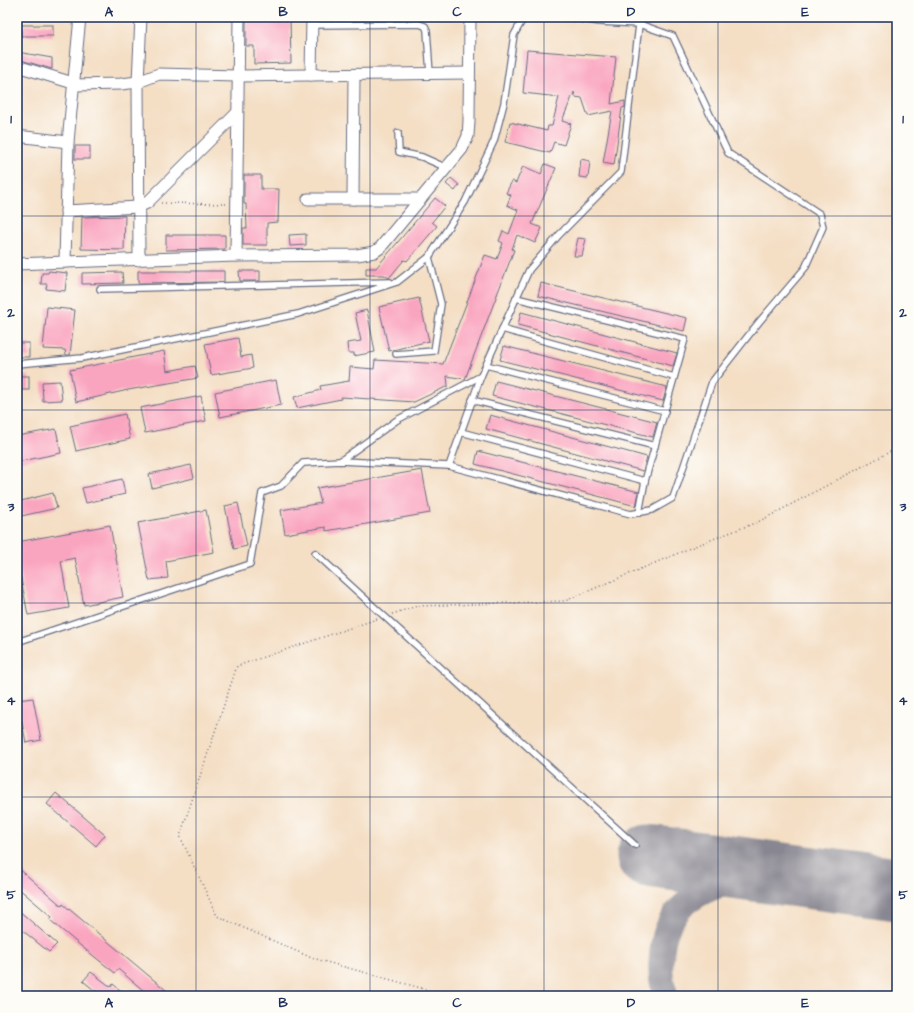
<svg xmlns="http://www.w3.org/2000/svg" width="914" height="1013" viewBox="0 0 914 1013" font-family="'Architects Daughter',sans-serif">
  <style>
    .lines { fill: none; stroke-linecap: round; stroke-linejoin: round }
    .taxiway { stroke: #888691; stroke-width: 25 }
    .runway { stroke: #888691; stroke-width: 63 }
    .building { fill: #faa5c0 }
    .lane-casing { stroke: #676c82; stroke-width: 8 }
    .street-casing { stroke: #676c82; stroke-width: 13 }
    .path { stroke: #676c82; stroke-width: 1.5; stroke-dasharray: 1 3; stroke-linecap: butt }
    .lane { stroke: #fff; stroke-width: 5.5 }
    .street { stroke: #fff; stroke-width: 11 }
    .grid { fill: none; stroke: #1b2f5e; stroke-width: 1; stroke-opacity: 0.55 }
    .neatline { fill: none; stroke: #1b2f5e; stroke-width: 1.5 }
    .grid-label { font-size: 13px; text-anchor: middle; font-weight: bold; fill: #1b2f5e }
  </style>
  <rect width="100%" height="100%" fill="#fdfcf7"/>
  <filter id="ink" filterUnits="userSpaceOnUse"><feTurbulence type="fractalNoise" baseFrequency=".025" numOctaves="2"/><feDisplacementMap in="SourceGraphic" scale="8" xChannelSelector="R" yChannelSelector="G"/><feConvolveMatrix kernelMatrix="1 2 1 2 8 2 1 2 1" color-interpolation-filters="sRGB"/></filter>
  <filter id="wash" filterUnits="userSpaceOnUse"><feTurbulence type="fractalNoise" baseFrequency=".012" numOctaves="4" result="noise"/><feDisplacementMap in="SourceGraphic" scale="16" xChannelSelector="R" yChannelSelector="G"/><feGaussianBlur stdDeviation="0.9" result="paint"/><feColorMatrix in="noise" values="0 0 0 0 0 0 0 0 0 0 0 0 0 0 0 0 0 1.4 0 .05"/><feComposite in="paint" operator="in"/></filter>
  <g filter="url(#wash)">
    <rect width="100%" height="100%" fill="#f4dec4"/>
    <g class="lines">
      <path class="taxiway" d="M666,996C660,980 660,967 662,951C667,888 734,879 785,874"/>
      <path class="runway" d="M648,856L897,889"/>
    </g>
    <g id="blocks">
      <g class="building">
        <path d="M246,17H290L291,63L254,64V46H246Z"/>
        <rect x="21" y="25" width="32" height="11"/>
        <path d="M527,50L616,57L611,104L625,101V107L622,108L614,165L603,163L612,111L588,116L582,98L575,97L574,92L562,121L571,124L564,145L554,142L550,153L505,142L510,122L547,131L548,126H552L559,97L523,93Z"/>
        <path d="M17,52L52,58V69L17,59Z"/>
        <rect x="75" y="146" width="15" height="13"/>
        <path d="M581,159L590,161L588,178L579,177Z"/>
        <path d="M545,164L556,168L532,224L542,228L535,243L517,235L512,249L514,250L465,379L447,376L448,386L414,402L341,397V399L297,408L294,397L321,390L320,386L349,381L350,367L374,369L375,360L443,364L485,255L497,259L503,243L499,241L503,231L509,234L518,210L507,205L511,195L506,193L512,181L516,183L523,166L541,174Z"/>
        <path d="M244,175H261V189H279L278,222L267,223V245H243V228H247L246,204H244Z"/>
        <path d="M451,178L459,185L455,191L446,184Z"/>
        <path d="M435,198L445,206L432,222L437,226L407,261L404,260L389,278L384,275H366V268H376Z"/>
        <path d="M125,216L124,250L81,249L82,217Z"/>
        <path d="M306,234V245L290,246L289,235Z"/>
        <path d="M166,235H225V249L166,250Z"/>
        <path d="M578,238L586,239L582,256H574Z"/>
        <path d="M49,271L67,273L65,291L46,289L47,284H41L42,273H48Z"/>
        <path d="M138,271H224V282L138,283Z"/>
        <path d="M239,271H260V281H240Z"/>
        <path d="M122,272L123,283L82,284V273Z"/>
        <path d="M541,283L687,318L684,331L538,296Z"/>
        <path d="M419,298L429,341L389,351L379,307Z"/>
        <path d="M47,307L75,310L70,355H66L65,350L43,349Z"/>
        <path d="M367,310L375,352L354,356V353H348L347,343L361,341L355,313Z"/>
        <path d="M521,312L677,353L673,366L518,325Z"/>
        <path d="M238,338L241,357L251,355L253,368L211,375L205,344Z"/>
        <rect x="17" y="343" width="12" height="14"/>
        <path d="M504,346L667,387L663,401L500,360Z"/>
        <path d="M164,351L167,371L195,366L198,378L128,390L76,402L70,370Z"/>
        <rect x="17" y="376" width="12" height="14"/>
        <path d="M276,380L281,405L220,417L215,392Z"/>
        <path d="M60,381L62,400L43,401L42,382Z"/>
        <path d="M496,381L657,422L653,437L492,396Z"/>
        <path d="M201,396L206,421L145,433L140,408Z"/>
        <path d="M125,414L130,439L76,451L70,426Z"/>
        <path d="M490,415L647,457L643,471L486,429Z"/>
        <path d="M56,429L61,453L17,462V436Z"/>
        <path d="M478,451L639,492L636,506L475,464Z"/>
        <path d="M191,465L194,478L152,488L149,474Z"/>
        <path d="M422,470L430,513L326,531V527L285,534L281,510L321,503L317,488Z"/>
        <path d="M122,479L125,494L86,503L82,488Z"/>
        <path d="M53,493L57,508L17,517V502Z"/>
        <path d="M238,503L247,546L234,549L225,506Z"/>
        <path d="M206,510L214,552L166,561L168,578L149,580L138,523Z"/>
        <path d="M110,525L123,597L84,605L75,558L61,561L69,608L28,615L17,557V542Z"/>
        <path d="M33,698L41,740L26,743L18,700Z"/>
        <path d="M56,793L105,835L96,846L47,804Z"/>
        <path d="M17,867L62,906L63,904L173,996H150L118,969L115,973L81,946L50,920L52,917L17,887Z"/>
        <path d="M17,909L57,944L49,952L17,926Z"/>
        <path d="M91,972L111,987L113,984L127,996H103L99,994L83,981Z"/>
      </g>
    </g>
  </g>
  <g filter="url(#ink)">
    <use href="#blocks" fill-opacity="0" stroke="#676c82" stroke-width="1"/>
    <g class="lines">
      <g class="lane-casing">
        <g id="lane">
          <path d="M312,25L419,24L425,26L427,30L430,74"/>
          <path d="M398,133L399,152L422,157L447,168"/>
          <path d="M100,289L390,282"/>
          <path d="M516,298L685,339L645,481"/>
          <path d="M502,329L674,377"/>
          <path d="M396,354L434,351L441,304L429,257"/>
          <path d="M17,364L82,358L298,314L397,282L429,257L465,202L494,141L504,103L514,35L523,19L531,17"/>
          <path d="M486,365L665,411"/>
          <path d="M472,400L655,446"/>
          <path d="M461,432L645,481L639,513"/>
          <path d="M340,461L397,420L481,376L529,270L559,235L621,172L640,17"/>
          <path d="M449,466L481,376"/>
          <path d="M315,553L635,845"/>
          <path d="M17,642L250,564L262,493L281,486L303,463L340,461L449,466L631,514L652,510L673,498L712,382L759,322L805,268L823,227L820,214L728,153L673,36L639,24L600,22L567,17"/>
        </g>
      </g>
      <g class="street-casing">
        <g id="street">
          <path d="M80,17L68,142L65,262L236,256L357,255L374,252L380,248L462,149L468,136L469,121L470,17"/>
          <path d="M17,66L73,83"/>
          <path d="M311,75L312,17"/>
          <path d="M73,85L121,84L138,82L159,74L237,76L468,73"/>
          <path d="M17,136L68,142"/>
          <path d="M308,199H421"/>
          <path d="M353,199L354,75"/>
          <path d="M66,211L138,207L147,203L237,113"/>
          <path d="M236,256L239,17"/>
          <path d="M139,260L138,82L141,17"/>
          <path d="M17,264L65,262"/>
        </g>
      </g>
      <g class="path">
        <path d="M161,203L227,204"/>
        <path d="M392,614L417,606L565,601L695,546L760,521L897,448"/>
        <path d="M377,619L237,666L180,836L217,916L312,958L450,996"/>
        <path d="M639,996H640"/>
      </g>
      <use href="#lane" class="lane"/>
      <use href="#street" class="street"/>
    </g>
  </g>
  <path class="grid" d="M196,17V996M370,17V996M544,17V996M718,17V996M17,216H897M17,410H897M17,603H897M17,797H897"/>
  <rect width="914" height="1013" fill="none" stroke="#fdfcf7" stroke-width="44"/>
  <rect x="22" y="22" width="870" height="969" class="neatline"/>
  <g class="grid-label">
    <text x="109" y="16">A</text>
    <text x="283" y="16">B</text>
    <text x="457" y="16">C</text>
    <text x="631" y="16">D</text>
    <text x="805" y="16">E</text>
    <text x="11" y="123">1</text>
    <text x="903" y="123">1</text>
    <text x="11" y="317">2</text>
    <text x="903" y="317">2</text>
    <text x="11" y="511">3</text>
    <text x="903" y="511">3</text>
    <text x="11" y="705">4</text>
    <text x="903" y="705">4</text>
    <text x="11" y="899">5</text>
    <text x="903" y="899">5</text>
    <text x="109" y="1007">A</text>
    <text x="283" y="1007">B</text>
    <text x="457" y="1007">C</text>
    <text x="631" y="1007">D</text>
    <text x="805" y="1007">E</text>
  </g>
</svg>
